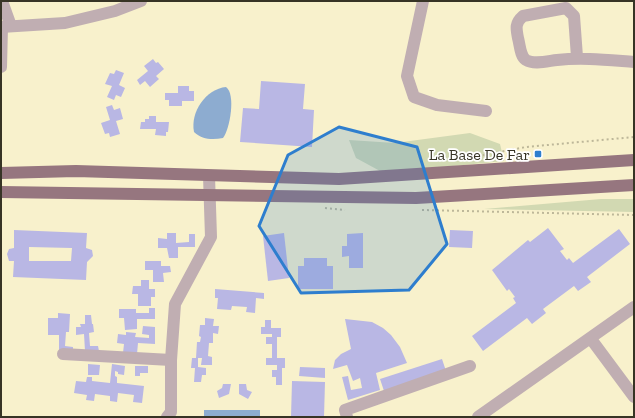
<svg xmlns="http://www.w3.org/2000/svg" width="635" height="418" viewBox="0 0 635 418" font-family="'Zilla Slab',serif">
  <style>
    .green { fill: #d2d9b2 }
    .water { fill: #8dacd0 }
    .building { fill: #b9b7e4; fill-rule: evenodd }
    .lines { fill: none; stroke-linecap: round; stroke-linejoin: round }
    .path { stroke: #bdb799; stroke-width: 2; stroke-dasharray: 2 3; stroke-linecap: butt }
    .minor { stroke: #c0aeb2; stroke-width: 12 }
    .major { stroke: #96767f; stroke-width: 12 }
    .marked { fill: #2e7ece; fill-opacity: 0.2; stroke: #2e7ece; stroke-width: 3; stroke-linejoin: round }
    .poi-dot { fill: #2e7ece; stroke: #fff; stroke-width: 1.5 }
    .labels { text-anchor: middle; stroke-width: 3.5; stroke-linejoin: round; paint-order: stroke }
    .poi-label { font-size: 16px; fill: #373425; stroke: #fff; text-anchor: end }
  </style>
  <rect width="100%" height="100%" fill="#f8f1cc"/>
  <g class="green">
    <path d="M470,133L500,144L504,161L443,167L380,171L356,158L349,140L395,143Z"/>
    <path d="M601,199H634V212L484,209Z"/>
  </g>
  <g class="water">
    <path d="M226,87C236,94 230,129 223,138C213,140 202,140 194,132C190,112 206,89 226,87Z"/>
    <rect x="204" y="410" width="56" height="7"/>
  </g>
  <g class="building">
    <path d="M153,59L156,63L158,62L164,69L156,76L159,79L150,87L145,81L140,85L137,80L148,71L144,66Z"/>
    <path d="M116,70L124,73L119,85L125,88L121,97L116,95L114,100L107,97L112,86L105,84L110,73L114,74Z"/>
    <path d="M261,81L305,84L303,109L314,110L312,147L240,142L243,108L259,109Z"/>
    <path d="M178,86H189V91H194V101H182V106H169V100H165V93H178Z"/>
    <path d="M112,105L114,110L120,108L123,119L116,121L120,134L110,137L109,133L105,134L101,123L110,120L106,107Z"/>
    <path d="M149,116H156V122H169L168,132H166V136L155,135L156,129H140L141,122H145V119H149Z"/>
    <path d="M548,228L564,249L560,251L567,260L569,258L573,263L619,229L630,244L587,277L591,282L578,291L574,286L543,309L546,313L532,324L527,318L483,351L472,336L516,303L513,298L515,297L509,289L507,291L492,270L528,240L530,242Z"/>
    <path d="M14,230L87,233L86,248L92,250L93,256L87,262L86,280L13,277L14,261H9L7,254L9,249L14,248ZM29,247L72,248L71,261H29Z"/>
    <path d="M450,230L473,231L472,248L449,247Z"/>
    <path d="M167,233H176V243L189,242V234H195V247H178V258H169L167,248H158V238L167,239Z"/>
    <path d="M284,233L289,278L268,281L263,236Z"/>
    <path d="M363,233V268H349V256L342,257V246H347V234Z"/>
    <path d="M304,258H327V266H333V289H298V266H304Z"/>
    <path d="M145,261H161V266H170L171,272L163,273L164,282H153V270H145Z"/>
    <path d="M141,280H149V289H155V297H151V306H138V294H132L133,286H141Z"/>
    <path d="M215,289L264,293V299L256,298L255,313L246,312L247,307L232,306L231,310L217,309L218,298H215Z"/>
    <path d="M149,308H155V319H137V329L125,330L124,318H119V309H136V313H149Z"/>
    <path d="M58,313L70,314L69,332H66L65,346L73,347V352H59V335H48V318H58Z"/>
    <path d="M85,315H91L92,324H93L94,332L89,333L90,346H98L99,351H85L84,334L76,335V327H81L80,324H85Z"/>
    <path d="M205,318L214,319L213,326H219L218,334L213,333V343H209L208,356L212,357V365H201L202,358H198V367L206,368V375H202L201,382H194L195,368H191L192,358H196L197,342H200L201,337L199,336L200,325H205Z"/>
    <path d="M345,319L372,322L383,328L391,335L400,347L407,363L376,373L380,390L348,400L342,377L348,376L351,390L362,388L360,378L353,381L347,365L333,369L335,360L341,354L351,349Z"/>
    <path d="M265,320H271V328H281V337H277V358H285V368H282V385H276V377H272V370H277V365H266V358H272V344H266V337H272V334H261V327H265Z"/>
    <path d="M143,326L155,327V344L138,343L137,354L123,353L124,344L117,343L118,334L126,335V332L136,333L135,337L149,338V335L142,334Z"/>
    <path d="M442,359L446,371L384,391L380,379Z"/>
    <path d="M88,364L100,365L99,375H88Z"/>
    <path d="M112,364L125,366L124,375L118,374V372L115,371V376L117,377V383L144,386L142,403L133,402L134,395L118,393L117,402L110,401V396L95,394L94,401L86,400L87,395L74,393L76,381L86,382L87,377H92V381L110,383Z"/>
    <path d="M135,366H148V373H140V376H135Z"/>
    <path d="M300,367L325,368V378L299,376Z"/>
    <path d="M292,381L325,382L324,417H291Z"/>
    <path d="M223,384H231L229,394L219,398L217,391L222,388Z"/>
    <path d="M239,384H246L247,390L252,392L248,399L239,394Z"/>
  </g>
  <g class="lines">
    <g class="path">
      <path d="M468,158L526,147L634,137"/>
      <path d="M325,208L345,210"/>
      <path d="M422,210L634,215"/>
    </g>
    <g class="minor">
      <path d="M2,1L11,26"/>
      <path d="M423,1L407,76L414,97L437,105L486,111"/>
      <path d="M1,27L65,23L115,11L141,1"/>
      <path d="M577,57L574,16L566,8L523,16C515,23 516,28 518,38C520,45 520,56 526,60C534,65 548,61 557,60C583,57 608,60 634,62"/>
      <path d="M1,67L2,27"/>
      <path d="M591,339L634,397"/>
      <path d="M63,354L171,360"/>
      <path d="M167,417L171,412V360L175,304L211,237L209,176"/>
      <path d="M347,417L345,410L470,366"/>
      <path d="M478,417L634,307"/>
    </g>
    <g class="major">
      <path d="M1,173L76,171L339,179L634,160"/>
      <path d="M1,192L416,198L634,185"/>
    </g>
  </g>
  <path class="marked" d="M339,127L417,147L447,244L409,290L301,293L259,226L288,155Z"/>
  <rect class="poi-dot" x="534" y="150" width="8" height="8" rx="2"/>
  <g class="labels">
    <g class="poi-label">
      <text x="530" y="160">La Base De Far</text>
    </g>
  </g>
  <rect width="635" height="418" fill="none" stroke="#373425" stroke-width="4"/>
</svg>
